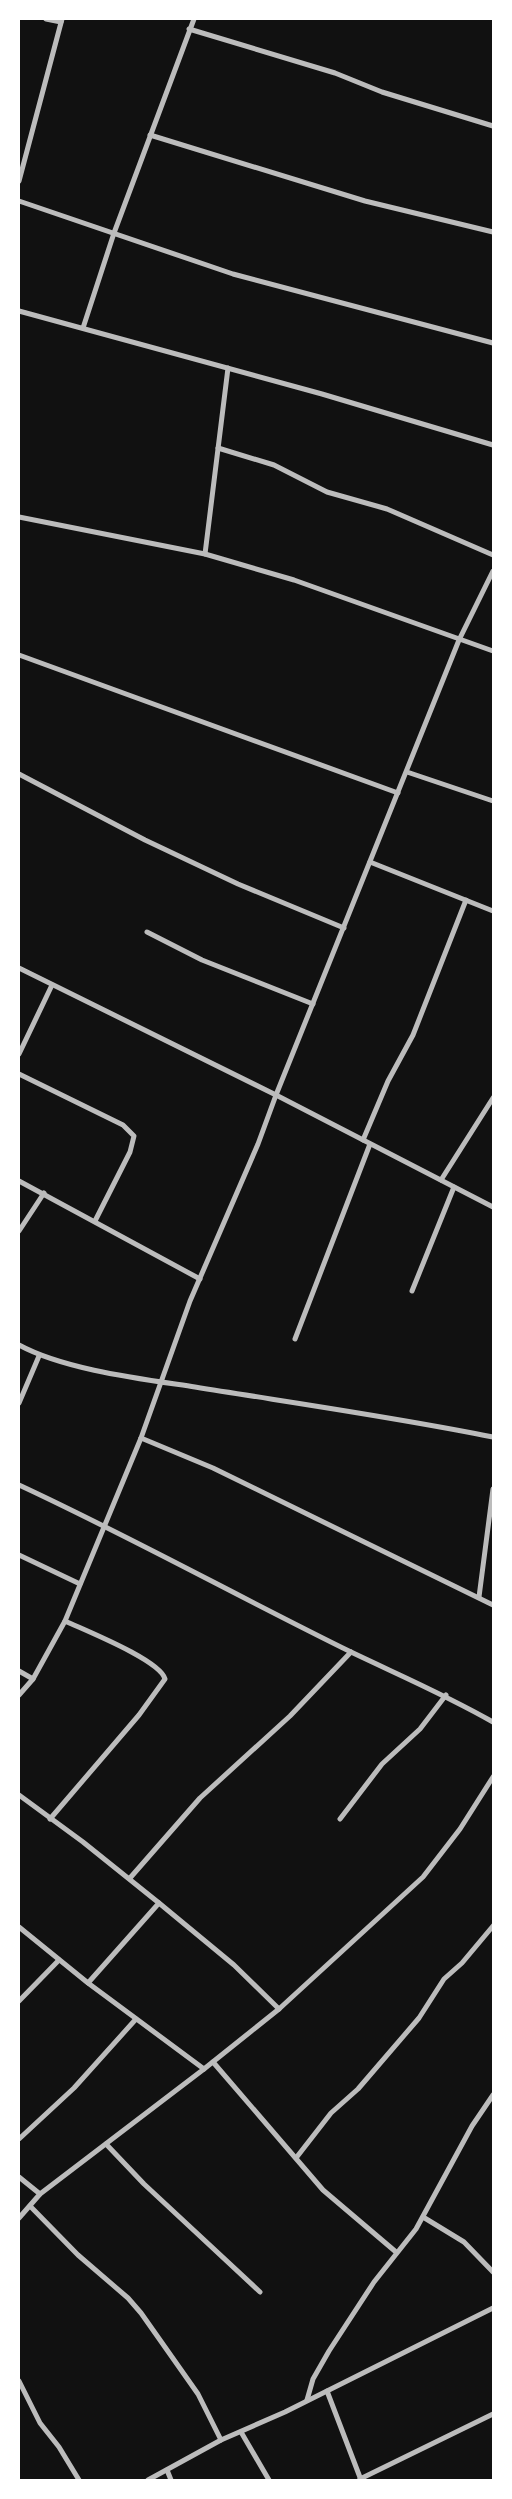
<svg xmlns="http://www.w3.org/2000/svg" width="512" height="2499" viewBox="0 0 512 2499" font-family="'Work Sans',sans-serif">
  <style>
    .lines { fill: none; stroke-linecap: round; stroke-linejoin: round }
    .minor { stroke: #bcbcbc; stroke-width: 5 }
  </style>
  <rect width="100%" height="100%" fill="#111"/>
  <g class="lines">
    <g class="minor">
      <path d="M46,19L61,22"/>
      <path d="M189,29L335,73L382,92L493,126"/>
      <path d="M150,135L365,201L493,232"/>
      <path d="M19,181L62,19"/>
      <path d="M19,201L233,274L493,343"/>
      <path d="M19,311L322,394L493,445"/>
      <path d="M83,328L114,233L194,19"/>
      <path d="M218,448L274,465L327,492L387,509L493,555"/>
      <path d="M19,517L205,554L294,580L493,651"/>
      <path d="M205,554L228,368"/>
      <path d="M19,655L398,793"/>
      <path d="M407,772L493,801"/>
      <path d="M19,774L145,840L238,884L344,928"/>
      <path d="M370,862L493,911"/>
      <path d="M147,932L202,960L313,1004"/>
      <path d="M19,968L276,1095L493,1207"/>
      <path d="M19,1054L52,985"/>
      <path d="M19,1074L123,1125L134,1136L130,1152L95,1221"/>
      <path d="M363,1140L388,1081L413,1035L466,900"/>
      <path d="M441,1180L493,1098"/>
      <path d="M19,1181L200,1279"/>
      <path d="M19,1231L44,1193"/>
      <path d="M412,1291L454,1187"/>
      <path d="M295,1339L370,1144"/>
      <path d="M19,1345C65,1370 142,1379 195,1387C294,1403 394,1417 493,1437"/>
      <path d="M19,1403L39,1356"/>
      <path d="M141,1438L213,1468L493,1605"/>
      <path d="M19,1485C131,1537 239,1597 351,1652C399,1675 446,1695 493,1722"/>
      <path d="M19,1555L80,1584"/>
      <path d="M479,1597L493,1489"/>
      <path d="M19,1671L33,1679"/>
      <path d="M19,1695L33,1679L65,1621L141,1438L190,1301L258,1144L276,1095L459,640L493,571"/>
      <path d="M19,1795L83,1842L159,1903L88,1983"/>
      <path d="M50,1819L139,1715L165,1679C160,1660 84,1630 65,1621"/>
      <path d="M340,1819L382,1764L420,1729L446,1695"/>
      <path d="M130,1878L200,1798L290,1716L351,1652"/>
      <path d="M159,1903L234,1965L279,2009"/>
      <path d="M19,1927L88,1983L204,2069L40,2194"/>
      <path d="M19,2001L59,1960"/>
      <path d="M213,2062L323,2190L396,2252"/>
      <path d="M204,2069L279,2009L423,1877L460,1829L493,1777"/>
      <path d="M19,2139L74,2088L136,2019"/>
      <path d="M106,2144L144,2184L260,2292"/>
      <path d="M296,2158L331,2113L358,2089L419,2018L444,1979L462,1963L493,1926"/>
      <path d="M19,2177L40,2194L19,2218"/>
      <path d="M30,2206L78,2255L128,2298L141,2313L198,2394L221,2440"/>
      <path d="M423,2217L464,2242L493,2272"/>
      <path d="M19,2381L40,2423L59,2447L79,2480"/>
      <path d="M327,2391L361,2480"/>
      <path d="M307,2400L313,2379L329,2351L374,2282L416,2229L472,2126L493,2095"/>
      <path d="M241,2432L269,2480"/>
      <path d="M167,2470L171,2480"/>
      <path d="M360,2479L493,2414"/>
      <path d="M148,2480L221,2440L285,2412L493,2308"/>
    </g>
  </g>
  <rect width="512" height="2499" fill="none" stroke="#ffffff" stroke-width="40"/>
</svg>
